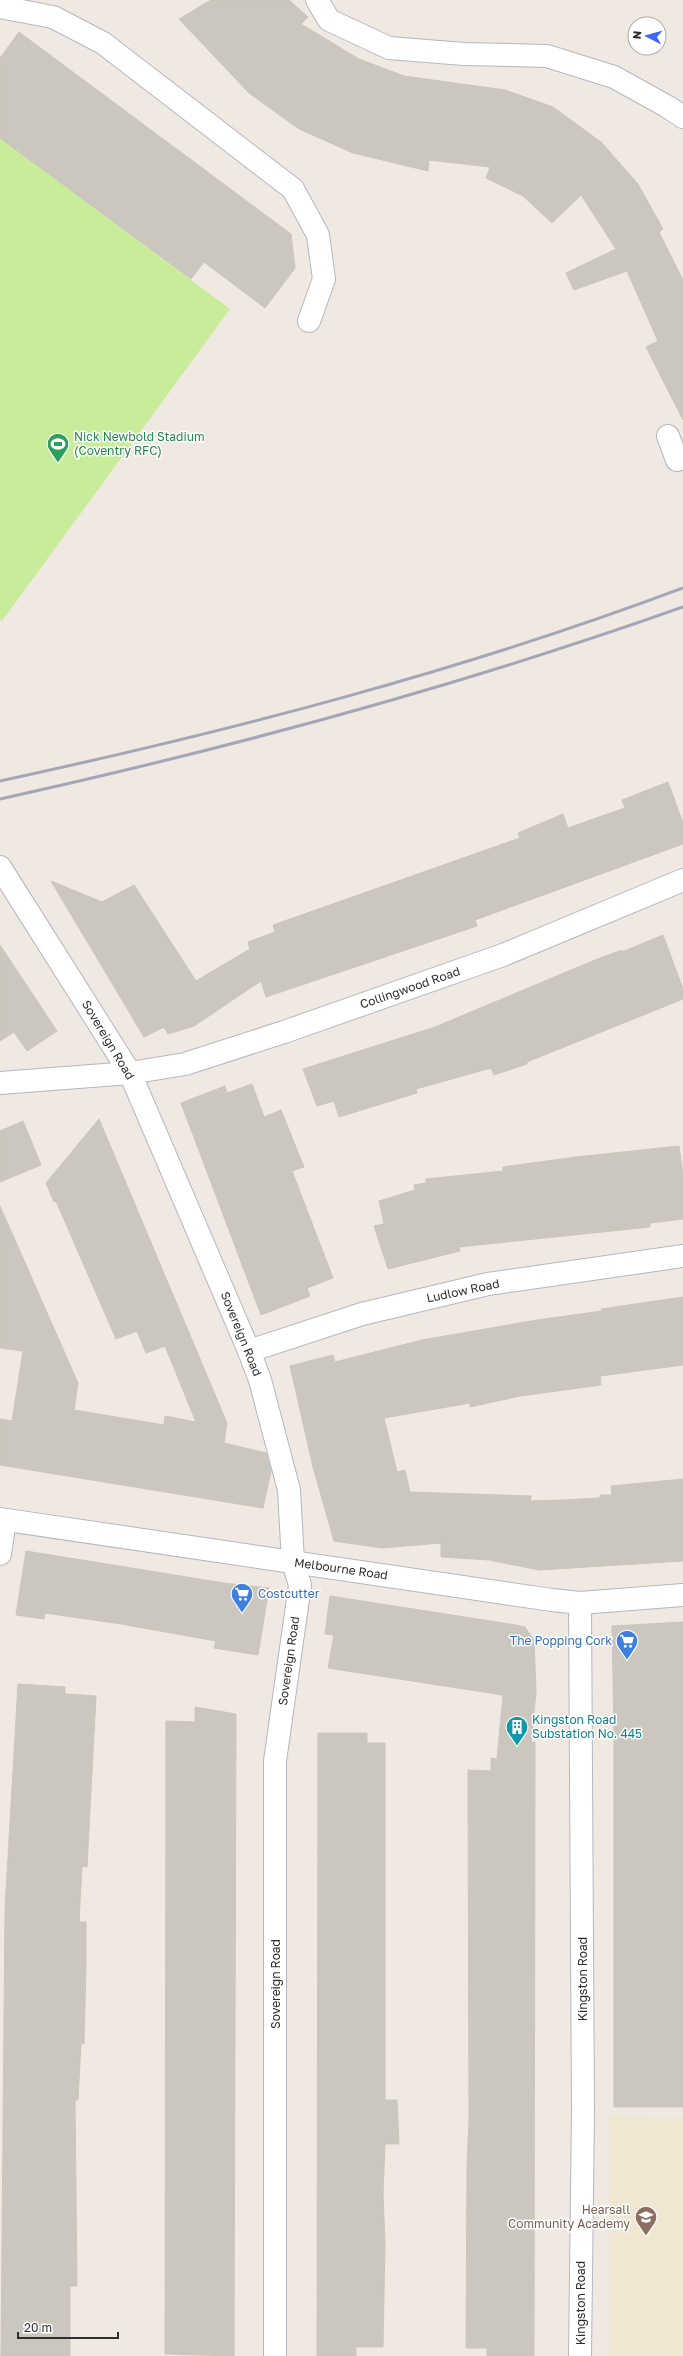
<svg xmlns="http://www.w3.org/2000/svg" width="683" height="2356" viewBox="0 0 683 2356" font-family="'Golos Text',sans-serif">
  <style>
    .education { fill: #f0e6d1 }
    .pitch { fill: #c9ec9a }
    .building { fill: #cbc7bf; stroke: #cbc5ba }
    .lines { fill: none; stroke-linecap: round; stroke-linejoin: round }
    .minor-casing { stroke: #b4b7c1; stroke-width: 24 }
    .minor { stroke: #fff; stroke-width: 22 }
    .rail { stroke: #a3a6b8; stroke-width: 3 }
    .labels { text-anchor: middle; stroke-width: 3; stroke-linejoin: round; paint-order: stroke }
    .leisure-label { font-size: 12px; fill: #27864d; stroke: #fff; text-anchor: start }
    .street-label { font-size: 12px; fill: #2e2e2e; stroke: #fff }
    .shop-label { font-size: 12px; fill: #366cbe; stroke: #fff; text-anchor: start }
    .culture-label { font-size: 12px; fill: #0d838f; stroke: #fff; text-anchor: start }
    .education-label { font-size: 12px; fill: #785e54; stroke: #fff; text-anchor: end }
  </style>
  <rect width="100%" height="100%" fill="#efe9e1"/>
  <path class="education" d="M609,2116L683,2118V2356H609Z"/>
  <path class="pitch" d="M0,138L230,309L2,621L0,619Z"/>
  <g class="building">
    <path d="M211,0H289L308,17L301,24L359,59L404,76L505,90L553,107L601,142L638,184L663,229L659,232L683,280V420L646,347L658,341L627,271L574,290L566,273L616,249L581,195L552,223L523,196L486,178L490,167L429,160L428,171L353,153L299,129L249,93L179,19Z"/>
    <path d="M19,32L291,234L295,268L265,308L204,262L191,279L0,138V58Z"/>
    <path d="M668,782L683,823V844L475,920L477,926L266,997L261,981L194,1026L168,1034L164,1027L144,1037L51,881L102,902L134,885L196,981L250,949L248,942L275,932L273,925L520,838L518,833L563,814L568,828L599,817L625,808L622,800Z"/>
    <path d="M663,935L683,989V999L527,1062V1064L494,1075L491,1068L416,1089L417,1093L339,1117L334,1101L317,1106L303,1069L435,1027L595,960L622,950V952Z"/>
    <path d="M0,945L57,1031L27,1051L14,1032L0,1041Z"/>
    <path d="M252,1084L264,1117L281,1110L304,1167L292,1171L333,1278L307,1288L310,1296L261,1315L181,1103L225,1086L227,1093Z"/>
    <path d="M99,1119L227,1423L224,1443L266,1453L271,1471L263,1508L0,1465V1419L12,1421L23,1351L0,1348V1206L78,1383L74,1410L164,1425L165,1416L196,1422L165,1346L146,1353L137,1331L116,1339L56,1201L54,1202L46,1183Z"/>
    <path d="M23,1121L41,1165L0,1182V1131Z"/>
    <path d="M679,1146L683,1176V1219L650,1223V1227L459,1247L460,1251L388,1269L374,1226L384,1224L379,1201L415,1190L414,1185L426,1183V1179L503,1171V1167L576,1157Z"/>
    <path d="M683,1297V1365L600,1376L601,1385L520,1396L470,1407V1403L384,1418L397,1472L405,1470L410,1492L531,1496L530,1501L562,1500L600,1498V1495H612L611,1486L683,1479V1561L539,1570L489,1560L441,1557V1543L382,1548L334,1541L313,1467L290,1366L333,1355L335,1362L422,1340L537,1320L602,1311L601,1309Z"/>
    <path d="M26,1551L224,1583L269,1588L258,1655L214,1648L216,1641L121,1624L45,1613L44,1619L16,1615Z"/>
    <path d="M330,1596L516,1625L525,1627L534,1640L536,1692L531,1742H535L534,2356H487V2348H466L467,2166L469,2121L468,1770L491,1771V1758L497,1759L503,1695L328,1668L334,1635L325,1634Z"/>
    <path d="M683,1622V2107H614V1733L612,1626Z"/>
    <path d="M18,1684L65,1687V1694L96,1696L87,1867L82,1866L79,1922H86V1963L84,2044L81,2043L78,2100H75L77,2286H70V2356H1L5,1909Z"/>
    <path d="M195,1707L236,1714L234,2356L165,2354L166,1721L195,1722Z"/>
    <path d="M318,1733H367V1743H385V2100H397L399,2144H385L383,2194L385,2243L383,2347H356V2356H317Z"/>
  </g>
  <g class="lines">
    <g class="minor-casing">
      <g id="minor">
        <path d="M317,0L329,20L389,48L464,54L547,56L614,77L668,107L683,117"/>
        <path d="M0,7L53,17L103,43L293,189L318,235L324,279L309,321"/>
        <path d="M668,436L677,460L683,458"/>
        <path d="M0,867L130,1073L249,1351L260,1380L289,1490L293,1562L300,1585L275,1761V2356"/>
        <path d="M0,1083L130,1073L185,1064L284,1032L503,955L683,880"/>
        <path d="M249,1351L362,1314L488,1284L683,1256"/>
        <path d="M0,1519L552,1600L580,1603L683,1595"/>
        <path d="M0,1554L5,1520"/>
        <path d="M580,1603L583,2111L580,2356"/>
      </g>
    </g>
    <use href="#minor" class="minor"/>
    <g class="rail">
      <path d="M0,781C231,731 462,671 683,588"/>
      <path d="M0,799C231,748 460,686 683,607"/>
    </g>
  </g>
  <defs>
    <g id="stadium-pin" transform="scale(1.15)"><path d="M0 17L-7.5 6A9.5 9.5 0 1 1 7.5 6Z" fill="#2e9e5b" stroke="#fff"/><path d="M0-5a6.5 5 0 1 0 0 10a6.5 5 0 1 0 0-10ZM-3.5-1.8h7v3.6h-7Z" fill="#fff"/></g>
    <g id="supermarket-pin" transform="scale(1.15)"><path d="M0 17L-7.5 6A9.5 9.5 0 1 1 7.5 6Z" fill="#3f7fe0" stroke="#fff"/><path d="M-6-5.5h2.5l.6 2H6L4.5 2H-2.5L-4.4-4H-6ZM-1.5 3.2a1.3 1.3 0 1 0 .1 0ZM3 3.2a1.3 1.3 0 1 0 .1 0Z" fill="#fff"/></g>
    <g id="building-pin" transform="scale(1.15)"><path d="M0 17L-7.5 6A9.5 9.5 0 1 1 7.5 6Z" fill="#0f9aa8" stroke="#fff"/><path d="M-4-6H4V6H1V3H-1V6H-4ZM-2.5-4.3h1.7v1.8h-1.7ZM.8-4.3h1.7v1.8H.8ZM-2.5-1h1.7V.8h-1.7ZM.8-1h1.7V.8H.8Z" fill="#fff"/></g>
    <g id="school-pin" transform="scale(1.15)"><path d="M0 17L-7.5 6A9.5 9.5 0 1 1 7.5 6Z" fill="#8d6e63" stroke="#fff"/><path d="M0-5L7-2L0 1L-7-2ZM-4 1L0 2.5L4 1V4Q0 6-4 4Z" fill="#fff"/></g>
  </defs>
  <g fill-rule="evenodd">
    <use href="#stadium-pin" x="58" y="444"/>
    <use href="#supermarket-pin" x="242" y="1594"/>
    <use href="#supermarket-pin" x="627" y="1641"/>
    <use href="#building-pin" x="517" y="1727"/>
    <use href="#school-pin" x="646" y="2217"/>
  </g>
  <g class="labels">
    <g class="leisure-label">
      <text x="74" y="441">Nick Newbold Stadium<tspan x="74" dy="14">(Coventry RFC)</tspan></text>
    </g>
    <g class="street-label">
      <text transform="translate(410 988) rotate(-19)" y="4">Collingwood Road</text>
      <text transform="translate(108 1040) rotate(59)" y="4">Sovereign Road</text>
      <text transform="translate(463 1291) rotate(-12)" y="4">Ludlow Road</text>
      <text transform="translate(241 1334) rotate(68)" y="4">Sovereign Road</text>
      <text transform="translate(341 1569) rotate(8)" y="4">Melbourne Road</text>
      <text transform="translate(289 1661) rotate(-82)" y="4">Sovereign Road</text>
      <text transform="translate(583 1979) rotate(-90)" y="4">Kingston Road</text>
      <text transform="translate(276 1984) rotate(-90)" y="4">Sovereign Road</text>
      <text transform="translate(581 2303) rotate(-90)" y="4">Kingston Road</text>
    </g>
    <g class="shop-label">
      <text x="258" y="1598">Costcutter</text>
      <text x="612" y="1645" text-anchor="end">The Popping Cork</text>
    </g>
    <g class="culture-label">
      <text x="532" y="1724">Kingston Road<tspan x="532" dy="14">Substation No. 445</tspan></text>
    </g>
    <g class="education-label">
      <text x="630" y="2214">Hearsall<tspan x="630" dy="14">Community Academy</tspan></text>
    </g>
  </g>
  <g transform="translate(647 36) rotate(276)"><circle r="19" fill="#ffffff" stroke="#ababab"/>
  <path d="M0-3L7 15L0 10L-7 15Z" fill="#4264fb"/>
  <text y="-6" font-size="11" font-weight="bold" text-anchor="middle" fill="#2e2e2e">N</text>
  </g>
  <path d="M18 2332v6h100v-6" fill="none" stroke="#2e2e2e" stroke-width="2"/>
  <text x="24" y="2332" font-size="12" fill="#2e2e2e" stroke="#ffffff" stroke-width="3" paint-order="stroke">20 m</text>
</svg>
